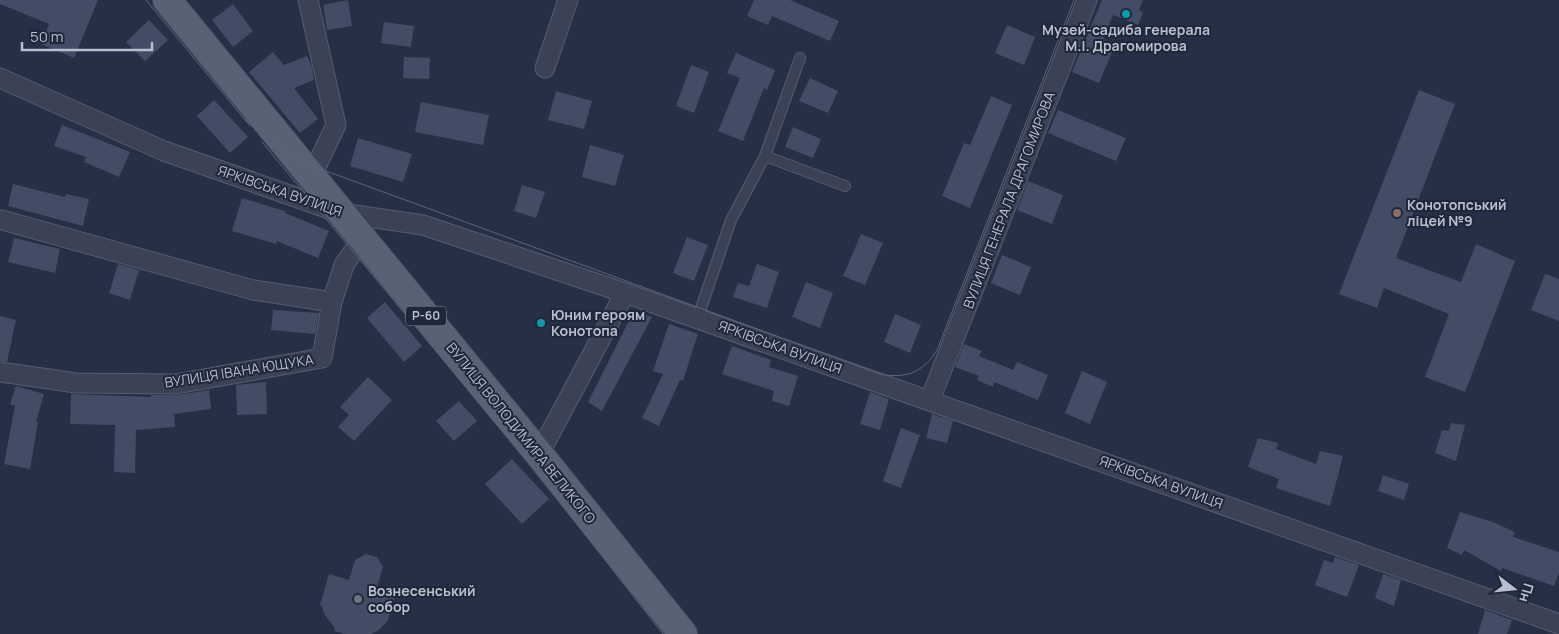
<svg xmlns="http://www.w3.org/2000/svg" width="1559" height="634" viewBox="0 0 1559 634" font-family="Manrope,sans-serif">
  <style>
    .building { fill: #434c65 }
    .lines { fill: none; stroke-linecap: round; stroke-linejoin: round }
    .service-casing { stroke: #575d6f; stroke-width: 12 }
    .minor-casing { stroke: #575d6f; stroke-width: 21 }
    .primary-casing { stroke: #454b5e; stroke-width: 30 }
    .service { stroke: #3b4255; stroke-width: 10 }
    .minor { stroke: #3b4255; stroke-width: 19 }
    .primary { stroke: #596174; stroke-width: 28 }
    .tram { stroke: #5d657c; stroke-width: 1 }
    .culture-dot { fill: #0f9aa8; stroke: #1f273a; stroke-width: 2 }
    .education-dot { fill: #8d6e63; stroke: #1f273a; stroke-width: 2 }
    .worship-dot { fill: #6b7280; stroke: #1f273a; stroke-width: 2 }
    .labels { text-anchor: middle; stroke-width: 4; stroke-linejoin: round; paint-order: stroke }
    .shield { fill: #1f273a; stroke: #8b91a2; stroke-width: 1 }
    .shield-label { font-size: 12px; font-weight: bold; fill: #b9bece }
    .poi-label { font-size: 14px; font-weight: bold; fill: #b9bece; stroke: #1f273a; text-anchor: start }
    .street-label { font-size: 14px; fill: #b9bece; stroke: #1f273a }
  </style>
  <rect width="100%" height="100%" fill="#262f45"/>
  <g class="building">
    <path d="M0,0H98L74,58L41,44L49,24L0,4Z"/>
    <path d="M348,0L352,26L327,30L323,5Z"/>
    <path d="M754,0H790L839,21L830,41L772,16L768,25L747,16Z"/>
    <path d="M1102,0H1143L1139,10L1143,12L1138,25L1113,15L1103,40L1115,45L1099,83L1072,72Z"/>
    <path d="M233,4L253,31L233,47L212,20Z"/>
    <path d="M149,20L168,40L145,61L126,42Z"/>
    <path d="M384,22L414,26L411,47L381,43Z"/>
    <path d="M1007,25L1035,37L1024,65L995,53Z"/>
    <path d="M273,52L284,65L307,56L312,67L314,80L294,88L318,119L300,133L249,72Z"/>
    <path d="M736,53L775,70L767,90L764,88L743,141L718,131L740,78L727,73Z"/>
    <path d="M404,57L430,58L429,79L403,78Z"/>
    <path d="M691,65L709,72L694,113L676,106Z"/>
    <path d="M810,78L838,91L828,113L799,101Z"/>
    <path d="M1419,90L1455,104L1396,258L1461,282L1476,244L1515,261L1465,392L1425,377L1449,314L1384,288L1377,308L1339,294Z"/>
    <path d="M556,91L592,101L584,129L548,120Z"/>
    <path d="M991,96L1012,105L970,208L942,196L964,143L970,145Z"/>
    <path d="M214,100L248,137L230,153L197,116Z"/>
    <path d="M421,102L489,115L483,145L415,132Z"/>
    <path d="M1058,110L1126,138L1116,161L1048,133Z"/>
    <path d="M62,125L130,152L119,177L84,162L86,157L54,146Z"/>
    <path d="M793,127L821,139L813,158L785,147Z"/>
    <path d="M358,138L412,154L403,182L350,166Z"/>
    <path d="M590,145L624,155L615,186L582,177Z"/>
    <path d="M1028,181L1063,195L1052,224L1017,210Z"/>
    <path d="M13,184L65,197L66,194L89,199L83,226L8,206Z"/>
    <path d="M522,185L545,192L536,218L514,211Z"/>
    <path d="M242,198L285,211V213L329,231L318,258L277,241L276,244L232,231Z"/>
    <path d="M861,234L883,243L865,285L843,276Z"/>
    <path d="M687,237L708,245L694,281L673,273Z"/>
    <path d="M14,238L60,249L55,273L8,262Z"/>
    <path d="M1002,255L1031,267L1020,295L991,283Z"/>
    <path d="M118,264L139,270L130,300L109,293Z"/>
    <path d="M757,264L779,272L767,308L733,297L738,283L749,286Z"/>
    <path d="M1545,274L1559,279V321L1531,310Z"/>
    <path d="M806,282L833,293L820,328L792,317Z"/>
    <path d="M385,302L422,346L404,362L367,318Z"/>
    <path d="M273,310L319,313L315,334L271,330Z"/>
    <path d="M634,311L652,317L602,411L588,402Z"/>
    <path d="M895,314L921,325L910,353L884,342Z"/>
    <path d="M0,316L16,320L7,362L0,361Z"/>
    <path d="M669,324L698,334L683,381L680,380L659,426L642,418L663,374L653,371Z"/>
    <path d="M964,344L982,351L979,356L1013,370L1017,362L1048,375L1038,400L994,382L993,387L977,380L979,376L955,367Z"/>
    <path d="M732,346L771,360L769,367L798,376L789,406L772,401L774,391L722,374Z"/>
    <path d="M1082,371L1107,382L1090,424L1065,413Z"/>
    <path d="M368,377L392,400L354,441L338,427L349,415L340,407Z"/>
    <path d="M266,382L267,414L237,415L236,385Z"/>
    <path d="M16,386L44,394L36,422H38L30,469L4,464L15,406L10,404Z"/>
    <path d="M209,390L211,409L174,414L175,427L136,430L135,473L114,472L115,425L70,424L71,394L151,397V395H178Z"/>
    <path d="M870,392L889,399L880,430L860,424Z"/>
    <path d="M459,401L477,421L454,441L436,421Z"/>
    <path d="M932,414L953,421L947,443L926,438Z"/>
    <path d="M1451,423L1465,425L1456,461L1435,453L1442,430L1449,431Z"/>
    <path d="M901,428L920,435L901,488L883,481Z"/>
    <path d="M1258,438L1278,443L1276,449L1316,464L1320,451L1343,456L1330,506L1276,488L1279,479L1248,467Z"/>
    <path d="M512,459L549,499L522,524L485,484Z"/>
    <path d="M1383,475L1409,484L1404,500L1378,491Z"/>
    <path d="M1460,512L1493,522L1515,532L1513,537L1559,552V573L1554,586L1502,568L1501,571L1464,550L1462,555L1447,548Z"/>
    <path d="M366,554L377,557L383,567L377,588L396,593L388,620L379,630L371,634H345L334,631L335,628L324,614L322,606L320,605L329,574L349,580L355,560Z"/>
    <path d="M1335,557L1359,565L1347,597L1315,585L1324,560L1333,563Z"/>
    <path d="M1383,574L1401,580L1394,606L1375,598Z"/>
    <path d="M1485,610L1512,620L1507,634H1478Z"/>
  </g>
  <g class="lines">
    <g class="service-casing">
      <g id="service">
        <path d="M765,156L845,186"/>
        <path d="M698,317L731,220L765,156L800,58"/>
      </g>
    </g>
    <g class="minor-casing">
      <g id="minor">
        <path d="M308,0L336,125L311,177"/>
        <path d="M545,68L568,0"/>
        <path d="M0,78L164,151L341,213L423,225L625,293L1559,624"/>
        <path d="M2,220L253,290L332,302"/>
        <path d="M0,372L76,383L176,384L322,358L332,302L344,265L362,239"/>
        <path d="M930,400L1087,0"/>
        <path d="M539,454L625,293"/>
      </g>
    </g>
    <g class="primary-casing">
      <path id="primary" d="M167,0L539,454L683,634"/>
    </g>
    <use href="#service" class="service"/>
    <use href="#minor" class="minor"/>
    <use href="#primary" class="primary"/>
    <g class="tram">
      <path d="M146,0L250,126"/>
      <path d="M246,120L277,148L307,164L880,374C905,379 923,373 937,350L1074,0"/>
      <path d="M262,142L534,469L663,634"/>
    </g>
  </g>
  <g class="culture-dot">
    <circle cx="1126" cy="14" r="5"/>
    <circle cx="541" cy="323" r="5"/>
  </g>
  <circle class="education-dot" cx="1397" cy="213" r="5"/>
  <circle class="worship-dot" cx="358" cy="599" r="5"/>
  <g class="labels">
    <rect class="shield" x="406" y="306.5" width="40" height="19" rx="4"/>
    <g class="shield-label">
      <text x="426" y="320">Р-60</text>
    </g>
    <g class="poi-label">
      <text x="1126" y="35" text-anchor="middle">Музей-садиба генерала<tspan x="1126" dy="16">М.І. Драгомирова</tspan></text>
      <text x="1407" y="210">Конотопський<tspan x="1407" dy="16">ліцей №9</tspan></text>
      <text x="551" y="320">Юним героям<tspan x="551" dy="16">Конотопа</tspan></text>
      <text x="368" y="596">Вознесенський<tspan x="368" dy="16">собор</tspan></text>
    </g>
    <g class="street-label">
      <text transform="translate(280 191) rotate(19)" y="5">ЯРКІВСЬКА ВУЛИЦЯ</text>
      <text transform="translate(1009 200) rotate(-69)" y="5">ВУЛИЦЯ ГЕНЕРАЛА ДРАГОМИРОВА</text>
      <text transform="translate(780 347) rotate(20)" y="5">ЯРКІВСЬКА ВУЛИЦЯ</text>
      <text transform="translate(239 371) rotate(-9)" y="5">ВУЛИЦЯ ІВАНА ЮЩУКА</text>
      <text transform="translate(521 433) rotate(51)" y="5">ВУЛИЦЯ ВОЛОДИМИРА ВЕЛИКОГО</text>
      <text transform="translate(1161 482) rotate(20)" y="5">ЯРКІВСЬКА ВУЛИЦЯ</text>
    </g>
  </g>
  <g transform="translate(1514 589) rotate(106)" stroke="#1f273a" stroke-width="4" paint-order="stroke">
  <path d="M0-4L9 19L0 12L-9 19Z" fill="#b9bece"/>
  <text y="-8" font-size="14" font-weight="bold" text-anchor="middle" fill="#b9bece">Пн</text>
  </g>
  <path d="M22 42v8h130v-8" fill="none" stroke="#b9bece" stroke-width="2.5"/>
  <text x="30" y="42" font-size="15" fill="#b9bece" stroke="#1f273a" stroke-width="4" paint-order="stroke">50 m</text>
</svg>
